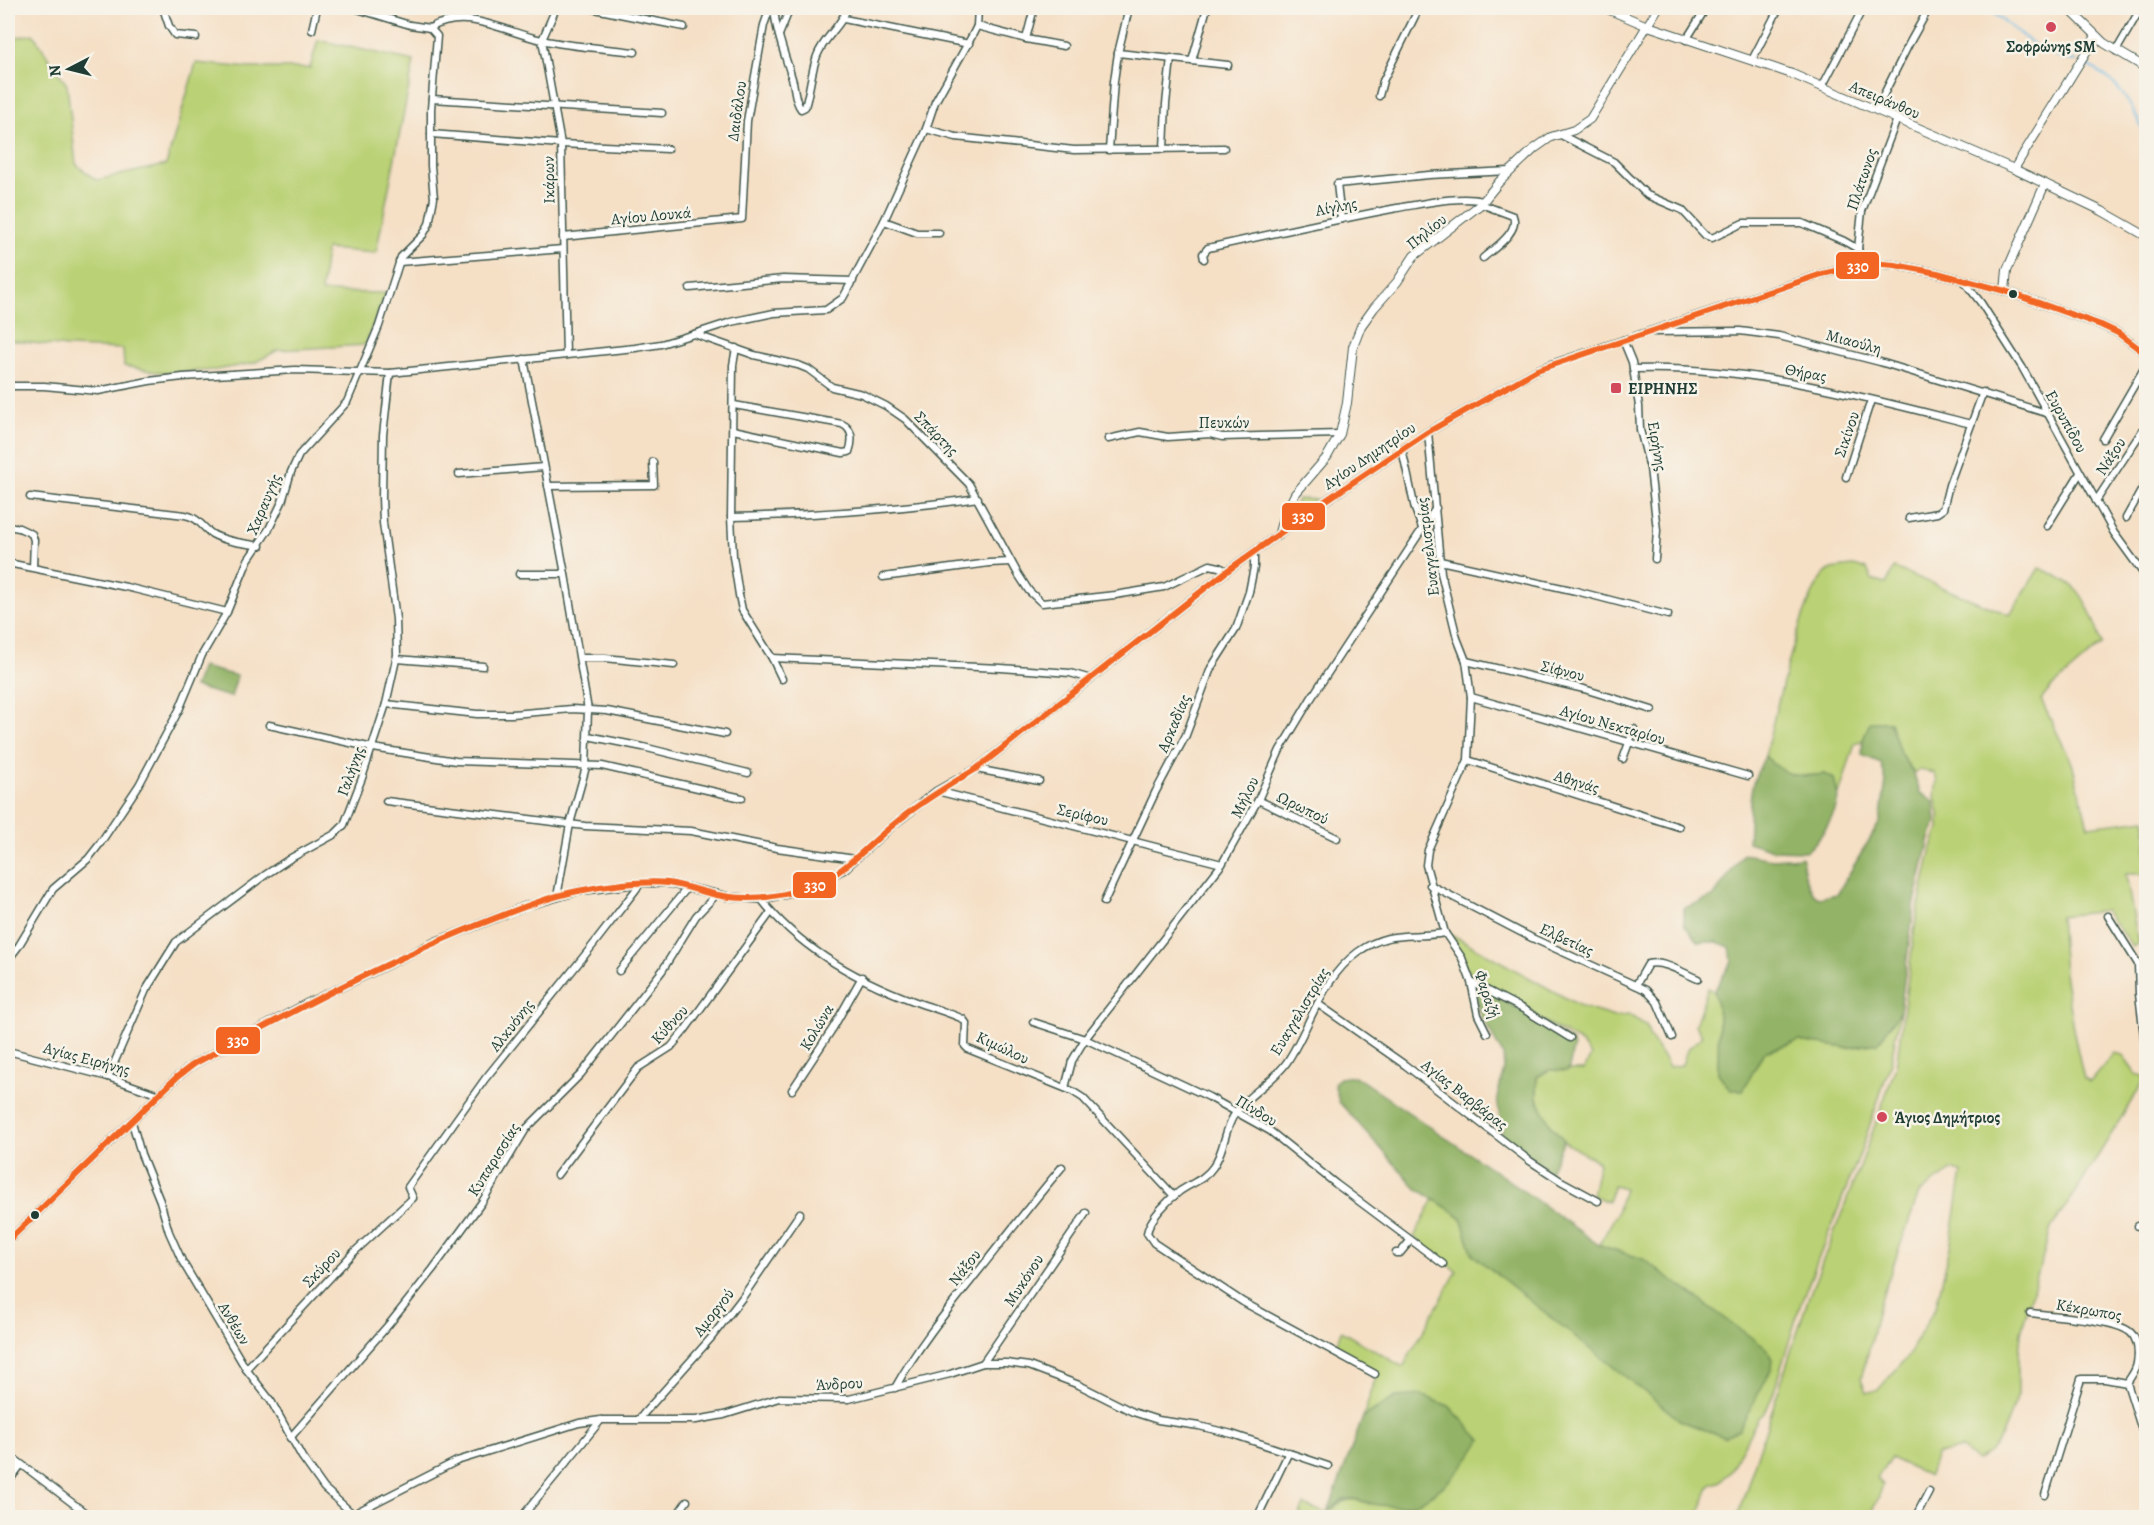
<svg xmlns="http://www.w3.org/2000/svg" width="2154" height="1525" viewBox="0 0 2154 1525" font-family="Alegreya,serif">
  <style>
    .green { fill: #bad175; stroke: #6c8754; stroke-width: 1.5; fill-rule: evenodd }
    .forest { fill: #93b366; stroke: #59784d; stroke-width: 1.5 }
    .lines { fill: none; stroke-linecap: round; stroke-linejoin: round }
    .stream { stroke: #6bbae5; stroke-width: 2 }
    .minor-casing { stroke: #3f554a; stroke-width: 9 }
    .tertiary-casing { stroke: #3f554a; stroke-width: 10 }
    .minor { stroke: #fff; stroke-width: 6 }
    .tertiary { stroke: #fff; stroke-width: 8 }
    .bus-1-casing { stroke: #f7f3e8; stroke-width: 10 }
    .bus-1 { stroke: #f26522; stroke-width: 6 }
    .poi-dot { fill: #d1495b; stroke: #f7f3e8; stroke-width: 2 }
    .bus-dot { fill: #1f3d34; stroke: #f7f3e8; stroke-width: 2 }
    .labels { text-anchor: middle; stroke-width: 5; stroke-linejoin: round; paint-order: stroke }
    .poi-label { font-size: 16px; font-weight: bold; fill: #1f3d34; stroke: #f7f3e8; text-anchor: start }
    .street-label { font-size: 16px; fill: #1f3d34; stroke: #f7f3e8 }
    .line-badge { stroke: #f7f3e8; stroke-width: 2 }
    .badge-label { font-size: 16px; text-anchor: middle; font-weight: bold; fill: #fff }
  </style>
  <rect width="100%" height="100%" fill="#f7f3e8"/>
  <filter id="ink" filterUnits="userSpaceOnUse"><feTurbulence type="fractalNoise" baseFrequency=".0167" numOctaves="2"/><feDisplacementMap in="SourceGraphic" scale="12" xChannelSelector="R" yChannelSelector="G"/><feConvolveMatrix kernelMatrix="1 2 1 2 8 2 1 2 1" color-interpolation-filters="sRGB"/></filter>
  <filter id="wash" filterUnits="userSpaceOnUse"><feTurbulence type="fractalNoise" baseFrequency=".008" numOctaves="4" result="noise"/><feDisplacementMap in="SourceGraphic" scale="24" xChannelSelector="R" yChannelSelector="G"/><feGaussianBlur stdDeviation="1.35" result="paint"/><feColorMatrix in="noise" values="0 0 0 0 0 0 0 0 0 0 0 0 0 0 0 0 0 1.4 0 .05"/><feComposite in="paint" operator="in"/></filter>
  <g filter="url(#wash)">
    <rect width="100%" height="100%" fill="#f5dfc5"/>
    <g class="green">
      <path d="M33,34L67,85L76,164L96,180L166,165L196,63L250,68H310L318,40L414,61L376,253L326,249L321,292L386,293L365,345L278,350L254,363L216,370L163,373L124,366L123,349L67,347L8,340V39Z"/>
      <path d="M1298,499L1319,500L1286,526Z"/>
      <path d="M1853,566L1867,569L1872,580L1886,584L1894,568L2010,615L2039,568C2052,573 2066,580 2076,589C2086,598 2098,631 2102,644L2050,689L2041,700L2072,763L2088,826L2146,819V874H2126L2138,943L2133,947L2105,911L2060,916L2064,973L2074,1034L2084,1079L2090,1082L2114,1053L2122,1055L2136,1074L2146,1077L2076,1192L2051,1228L2021,1332L2018,1366V1395L2001,1437L1989,1452L1976,1461L1962,1449L1936,1454L1929,1476L1891,1458L1877,1478L1883,1485L1871,1517L1737,1518L1809,1296L1861,1164L1896,1066L1916,919L1932,847L1939,829V814L1935,796L1937,780L1934,773L1920,770L1914,774L1900,753L1890,722L1871,723L1863,740L1855,743L1838,798L1834,779L1825,774C1797,778 1785,777 1765,756C1773,723 1803,584 1830,570C1836,567 1846,567 1853,566ZM1953,1170L1962,1172L1950,1247L1936,1306L1908,1356L1877,1391L1866,1392L1861,1378L1868,1354L1878,1308L1919,1193Z"/>
      <path d="M1449,933L1582,1007L1614,1017L1629,1015L1647,1026L1649,1035L1669,1067L1682,1065L1687,1050L1702,1036L1695,1025L1708,988L1714,991L1719,1014L1718,1073L1743,1090L1764,1052L1799,1041L1847,1048L1878,1043L1900,1011L1891,1062L1861,1151L1801,1303L1772,1397L1765,1413L1758,1418L1729,1473L1721,1481L1710,1485L1697,1517L1298,1518L1304,1505L1326,1513C1345,1501 1347,1495 1370,1504L1396,1397L1363,1417L1377,1374L1335,1348L1341,1331L1403,1367L1457,1271L1414,1237L1434,1199L1461,1217L1473,1255L1643,1259L1599,1245L1617,1213L1624,1188L1614,1185L1608,1202L1592,1195L1599,1162L1567,1144L1552,1127L1537,1098V1077L1549,1070H1584L1591,1056L1580,1042L1473,980L1448,935Z"/>
    </g>
    <g class="forest">
      <path d="M202,667L237,676L231,697L194,687Z"/>
      <path d="M1870,722H1890L1900,753L1914,774L1920,793L1934,801L1936,822L1929,842L1914,906L1900,1011L1878,1043L1847,1048L1799,1041L1764,1052L1743,1090H1730L1718,1073L1719,1014L1714,991L1732,961L1730,947L1717,942H1699L1684,925V908L1713,897L1743,854L1772,859L1802,857C1804,874 1805,887 1819,898L1837,894L1880,822L1886,781L1881,763L1862,755L1863,740Z"/>
      <path d="M1765,756C1785,777 1797,778 1825,774L1834,779C1835,785 1838,792 1838,798C1836,816 1820,839 1807,851L1773,850L1748,842C1750,823 1748,800 1753,783C1756,774 1761,765 1765,756Z"/>
      <path d="M1473,984L1536,1018L1572,1042L1574,1047C1570,1055 1572,1064 1567,1071L1549,1070L1537,1077V1098L1552,1127L1564,1140L1550,1172L1518,1149L1502,1134L1497,1098L1504,1069L1503,1055L1481,1015Z"/>
      <path d="M1355,1076L1508,1180L1599,1245L1643,1259L1766,1348L1773,1359L1772,1368L1739,1430L1724,1437L1681,1421L1473,1255L1461,1217L1416,1188L1339,1102L1334,1083L1340,1078Z"/>
      <path d="M1421,1395L1449,1406L1481,1440C1465,1468 1431,1507 1397,1506C1388,1506 1378,1506 1369,1503C1360,1501 1352,1496 1342,1501C1337,1504 1332,1509 1328,1512L1363,1417L1396,1397Z"/>
    </g>
    <g class="lines">
      <g class="stream">
        <path d="M1987,8C2014,29 2041,56 2076,61"/>
        <path d="M2086,65C2118,78 2132,106 2146,136"/>
      </g>
    </g>
  </g>
  <g filter="url(#ink)">
    <g class="lines">
      <g class="minor-casing">
        <g id="minor">
          <path d="M163,8L169,26L175,35L196,37"/>
          <path d="M354,8L410,25L430,28"/>
          <path d="M556,8L542,40L561,144L566,355"/>
          <path d="M590,8L684,27"/>
          <path d="M774,8C776,34 786,57 793,82C795,91 795,102 801,109L805,107C810,91 811,72 817,56C824,37 842,26 847,8"/>
          <path d="M844,19L969,44"/>
          <path d="M977,26L1026,39L1064,46"/>
          <path d="M430,28C467,7 504,32 542,40C572,47 604,48 635,52"/>
          <path d="M312,30L317,8"/>
          <path d="M779,35L790,8"/>
          <path d="M1026,39L1034,8"/>
          <path d="M1686,40L1706,8"/>
          <path d="M2116,51L2141,8"/>
          <path d="M1118,53L1228,65"/>
          <path d="M1752,60L1779,8"/>
          <path d="M1192,61L1207,8"/>
          <path d="M1822,87L1863,8"/>
          <path d="M1379,96L1383,81L1419,8"/>
          <path d="M432,99L662,113"/>
          <path d="M1876,110L1909,44L1929,8"/>
          <path d="M926,129L956,137L1074,150L1224,148"/>
          <path d="M431,134L561,144L668,149"/>
          <path d="M1561,135L1614,162L1647,195L1682,210L1705,235L1712,238L1743,223H1802L1844,241L1858,249L1863,264"/>
          <path d="M1164,149L1166,104L1171,58"/>
          <path d="M1109,150L1114,81L1118,53L1129,8"/>
          <path d="M1481,204L1513,216C1520,232 1493,249 1483,258"/>
          <path d="M1341,219L1337,184L1429,175L1510,171"/>
          <path d="M884,221L917,233H939"/>
          <path d="M563,237L742,219L747,121L764,25L770,8"/>
          <path d="M1858,249L1862,211L1897,119"/>
          <path d="M1204,259L1203,254L1208,248C1271,234 1334,220 1397,208C1422,204 1459,195 1483,201"/>
          <path d="M399,262L563,249"/>
          <path d="M1963,280L1981,303L2022,367L2114,533L2146,577"/>
          <path d="M690,288L783,279L853,281"/>
          <path d="M1653,332L1740,331L1779,336L1880,362L2046,413"/>
          <path d="M694,334L731,322L774,313L826,310L843,298L884,221L926,129L935,102L972,36L977,26L978,8"/>
          <path d="M1623,340L1632,362L1639,406L1640,430L1650,468L1657,530L1655,559"/>
          <path d="M736,348L733,365L731,517L733,556L739,595L742,610L772,658L782,679"/>
          <path d="M524,359L565,574L588,710L586,767L570,824L557,897"/>
          <path d="M1633,369C1748,365 1861,396 1971,424"/>
          <path d="M8,386H44L98,391L149,381L183,377L295,370L390,373L635,348L661,344L694,334L754,355L798,365L808,369L832,387L862,394L886,406L905,419L969,484L1018,574L1029,591L1042,603L1115,595L1164,587L1210,565L1219,567L1227,571"/>
          <path d="M733,430L843,453L849,452C853,441 853,429 842,424L734,405"/>
          <path d="M1108,439L1140,432L1168,437L1210,434L1222,437L1340,434"/>
          <path d="M2103,439L2146,365"/>
          <path d="M1402,449L1415,509L1422,528"/>
          <path d="M459,474L544,467"/>
          <path d="M1846,477L1871,400"/>
          <path d="M548,486L654,485L653,462"/>
          <path d="M30,497L185,515C198,517 202,527 212,534C226,542 245,543 260,546"/>
          <path d="M2096,501L2146,425"/>
          <path d="M731,517C814,515 896,510 978,498"/>
          <path d="M1909,518L1937,513L1943,509L1949,485L1983,392"/>
          <path d="M2126,518L2146,482"/>
          <path d="M8,526L19,528L32,534L34,540L33,567"/>
          <path d="M2047,526L2080,473"/>
          <path d="M1440,561L1576,591L1668,615"/>
          <path d="M8,563L126,587L227,612"/>
          <path d="M519,574H565"/>
          <path d="M883,577L989,563L1011,562"/>
          <path d="M581,658H605L674,665"/>
          <path d="M772,658L1001,668L1070,673L1091,679"/>
          <path d="M397,659L483,666"/>
          <path d="M1466,661L1584,689L1652,710"/>
          <path d="M1471,697L1748,776"/>
          <path d="M386,704L477,714H512L572,709L607,711L725,734"/>
          <path d="M269,725L373,748L456,761L602,766L742,798"/>
          <path d="M588,736L643,747L748,773"/>
          <path d="M1623,759L1634,729"/>
          <path d="M1468,760L1679,827"/>
          <path d="M976,769L1039,781"/>
          <path d="M937,791L1222,864"/>
          <path d="M1258,800L1337,838"/>
          <path d="M386,801L585,826L691,831L777,848L855,859"/>
          <path d="M1430,885L1532,938L1646,990L1657,1002L1672,1037"/>
          <path d="M761,899C800,949 856,980 916,1002C932,1008 948,1012 963,1019L966,1023L965,1046L968,1049L1072,1091L1083,1098L1174,1196"/>
          <path d="M1104,902L1156,791L1186,735L1211,668L1236,629L1249,592L1254,567V552"/>
          <path d="M2108,916L2138,964L2139,994L2146,1053"/>
          <path d="M1445,933L1462,958L1471,982L1478,1015L1487,1033"/>
          <path d="M8,960L18,947L53,889L88,859L99,845L139,785L179,710L202,655L227,612L248,560L269,529L282,502L291,472L299,455L347,402L379,326L401,257L423,235L429,224L434,198L431,166V109L437,36L430,28"/>
          <path d="M619,971L688,887"/>
          <path d="M1471,982L1523,1009L1570,1038"/>
          <path d="M1636,985L1648,964C1663,960 1683,973 1698,979"/>
          <path d="M1318,1004L1405,1065L1530,1161L1561,1181L1598,1201"/>
          <path d="M1033,1022L1085,1039L1209,1097L1270,1131L1336,1184L1443,1264"/>
          <path d="M8,1051L108,1077L159,1095"/>
          <path d="M108,1077L146,990L176,942L265,875L291,858L335,834L344,825L362,778L386,704L397,655L396,619L383,523L382,497L383,435L390,373"/>
          <path d="M1065,1088L1072,1061L1085,1039L1222,864L1258,800L1280,750L1310,700L1436,508"/>
          <path d="M792,1090L833,1028L862,977"/>
          <path d="M132,1122L141,1154L160,1201L169,1232L182,1261L246,1369L271,1401L302,1457L324,1488L354,1515"/>
          <path d="M557,1175L638,1068L671,1047L685,1030L771,912"/>
          <path d="M2138,1226L2146,1229"/>
          <path d="M1396,1253H1400L1410,1241"/>
          <path d="M2030,1313C2052,1316 2115,1319 2130,1332C2138,1339 2139,1353 2137,1363C2136,1371 2131,1376 2127,1383L2146,1443"/>
          <path d="M983,1363L1086,1213"/>
          <path d="M246,1369L353,1253L413,1198L408,1187L485,1079L593,945L641,883"/>
          <path d="M1375,1374L1243,1302L1154,1243L1147,1233C1150,1218 1168,1200 1180,1191C1192,1183 1205,1179 1213,1167C1224,1152 1224,1132 1233,1117C1246,1094 1273,1083 1287,1062C1312,1024 1320,980 1358,952C1390,929 1410,939 1445,933L1426,865L1428,850L1468,760L1471,697L1466,661L1457,638L1441,573L1428,432"/>
          <path d="M895,1388C919,1344 950,1307 981,1268C1008,1234 1034,1200 1062,1167"/>
          <path d="M2134,1403H2146"/>
          <path d="M638,1420L711,1338L742,1298L800,1213"/>
          <path d="M290,1438L390,1323L433,1269L482,1202L526,1129L581,1074L662,971L696,916L717,894"/>
          <path d="M8,1454L92,1518"/>
          <path d="M8,1482L21,1465"/>
          <path d="M2045,1495L2081,1379H2105L2127,1383"/>
          <path d="M352,1518L359,1511L457,1461L579,1423L601,1420H696L724,1415L779,1398L849,1399L950,1374L983,1363H1006L1029,1366L1079,1385L1133,1412L1158,1420L1199,1426L1232,1434L1328,1466"/>
          <path d="M521,1518L601,1420"/>
          <path d="M675,1518L687,1501"/>
          <path d="M1257,1518L1289,1452"/>
          <path d="M1915,1518L1929,1491"/>
        </g>
      </g>
      <g class="tertiary-casing">
        <g id="tertiary">
          <path d="M1605,8L1645,25L1792,74L2014,169L2102,211L2146,236"/>
          <path d="M2068,8L2104,43L2146,68"/>
          <path d="M2014,169L2096,36"/>
          <path d="M2005,291L2007,270L2045,184"/>
          <path d="M1278,536L1283,518L1295,494L1327,457L1340,434L1347,403L1353,347L1361,326L1374,308L1397,282L1414,256L1481,204L1499,182L1534,149L1551,137L1574,130L1590,119L1658,8"/>
          <path d="M8,1241L177,1077L194,1064L308,1003L435,942L526,906L578,891L641,883H667L729,897L761,899L787,894L812,886L844,869L893,825L937,791L976,769L1227,571L1325,501L1428,432L1537,370L1553,364L1822,274L1870,263L1895,265L1937,273L2005,291L2101,325L2118,333L2146,354"/>
        </g>
      </g>
      <use href="#minor" class="minor"/>
      <use href="#tertiary" class="tertiary"/>
      <g class="bus-1-casing">
        <path id="bus-1" d="M8,1241L177,1077L194,1064C286,1015 378,965 475,926C509,913 543,898 578,891C602,886 644,880 668,883C689,886 709,895 730,897C758,900 784,896 810,887C844,874 866,847 893,825C919,803 947,786 976,769L1227,571L1325,501L1428,432L1537,370L1822,274L1870,263L1895,265L1937,273L2005,291L2101,325L2118,333L2146,354"/>
      </g>
      <use href="#bus-1" class="bus-1"/>
    </g>
  </g>
  <g class="poi-dot">
    <circle cx="2051" cy="27" r="6"/>
    <rect x="1610" y="382" width="12" height="12" rx="3"/>
    <circle cx="1882" cy="1117" r="6"/>
  </g>
  <g class="bus-dot">
    <circle cx="2013" cy="294" r="5"/>
    <circle cx="35" cy="1215" r="5"/>
  </g>
  <g class="labels">
    <g class="poi-label">
      <text x="2051" y="52" text-anchor="middle">Σοφρώνης SM</text>
      <text x="1628" y="394">ΕΙΡΗΝΗΣ</text>
      <text x="1894" y="1123">Άγιος Δημήτριος</text>
    </g>
    <g class="street-label">
      <text transform="translate(1885 99) rotate(23)" y="6">Απειράνθου</text>
      <text transform="translate(736 111) rotate(-82)" y="6">Δαιδάλου</text>
      <text transform="translate(1861 179) rotate(-71)" y="6">Πλάτωνος</text>
      <text transform="translate(548 180) rotate(-91)" y="6">Ικάρων</text>
      <text transform="translate(1336 206) rotate(-11)" y="6">Αίγλης</text>
      <text transform="translate(651 215) rotate(-5)" y="6">Αγίου Λουκά</text>
      <text transform="translate(1426 231) rotate(-39)" y="6">Πηλίου</text>
      <text transform="translate(1854 341) rotate(15)" y="6">Μιαούλη</text>
      <text transform="translate(1806 372) rotate(11)" y="6">Θήρας</text>
      <text transform="translate(2067 421) rotate(61)" y="6">Ευρυπίδου</text>
      <text x="1224" y="428">Πευκών</text>
      <text transform="translate(937 433) rotate(46)" y="6">Σπάρτης</text>
      <text transform="translate(1846 434) rotate(-71)" y="6">Σικίνου</text>
      <text transform="translate(1658 446) rotate(80)" y="6">Ειρήνης</text>
      <text transform="translate(1369 455) rotate(-34)" y="6">Αγίου Δημητρίου</text>
      <text transform="translate(2110 456) rotate(-57)" y="6">Νάξου</text>
      <text transform="translate(263 504) rotate(-67)" y="6">Χαραυγής</text>
      <text transform="translate(1427 547) rotate(-97)" y="6">Ευαγγελιστρίας</text>
      <text transform="translate(1563 670) rotate(14)" y="6">Σίφνου</text>
      <text transform="translate(1173 723) rotate(-67)" y="6">Αρκαδίας</text>
      <text transform="translate(1613 724) rotate(16)" y="6">Αγίου Νεκταρίου</text>
      <text transform="translate(350 771) rotate(-70)" y="6">Γαλήνης</text>
      <text transform="translate(1577 781) rotate(17)" y="6">Αθηνάς</text>
      <text transform="translate(1244 797) rotate(-64)" y="6">Μήλου</text>
      <text transform="translate(1303 807) rotate(26)" y="6">Ωρωπού</text>
      <text transform="translate(1083 814) rotate(13)" y="6">Σερίφου</text>
      <text transform="translate(1567 939) rotate(25)" y="6">Ελβετίας</text>
      <text transform="translate(1488 994) rotate(72)" y="6">Φαραζή</text>
      <text transform="translate(1299 1011) rotate(-59)" y="6">Ευαγγελιστρίας</text>
      <text transform="translate(669 1024) rotate(-48)" y="6">Κύθνου</text>
      <text transform="translate(511 1025) rotate(-52)" y="6">Αλκυόνης</text>
      <text transform="translate(816 1027) rotate(-59)" y="6">Κολώνα</text>
      <text transform="translate(1003 1047) rotate(25)" y="6">Κιμώλου</text>
      <text transform="translate(87 1058) rotate(15)" y="6">Αγίας Ειρήνης</text>
      <text transform="translate(1465 1094) rotate(38)" y="6">Αγίας Βαρβάρας</text>
      <text transform="translate(1257 1110) rotate(31)" y="6">Πίνδου</text>
      <text transform="translate(493 1159) rotate(-58)" y="6">Κυπαρισσίας</text>
      <text transform="translate(321 1267) rotate(-47)" y="6">Σκύρου</text>
      <text transform="translate(964 1267) rotate(-52)" y="6">Νάξου</text>
      <text transform="translate(1023 1280) rotate(-57)" y="6">Μυκόνου</text>
      <text transform="translate(2089 1309) rotate(10)" y="6">Κέκρωπος</text>
      <text transform="translate(713 1312) rotate(-52)" y="6">Αμοργού</text>
      <text transform="translate(235 1323) rotate(59)" y="6">Ανθέων</text>
      <text transform="translate(839 1383) rotate(-3)" y="6">Άνδρου</text>
    </g>
  </g>
  <g class="line-badge">
    <rect x="1835" y="251" width="45" height="29" rx="6" fill="#f26522"/>
    <rect x="1281" y="502" width="45" height="29" rx="6" fill="#f26522"/>
    <rect x="792" y="871" width="45" height="28" rx="6" fill="#f26522"/>
    <rect x="215" y="1026" width="46" height="29" rx="6" fill="#f26522"/>
  </g>
  <g class="badge-label">
    <text x="1858" y="272">330</text>
    <text x="1303" y="522">330</text>
    <text x="815" y="891">330</text>
    <text x="238" y="1046">330</text>
  </g>
  <rect width="2154" height="1525" fill="none" stroke="#f7f3e8" stroke-width="30"/>
  <g transform="translate(69 69) rotate(263)" stroke="#f7f3e8" stroke-width="4.5" paint-order="stroke">
  <path d="M0-4.5L10 22L0 15L-10 22Z" fill="#1f3d34"/>
  <text y="-9" font-size="16" font-weight="bold" text-anchor="middle" fill="#1f3d34">N</text>
  </g>
</svg>
